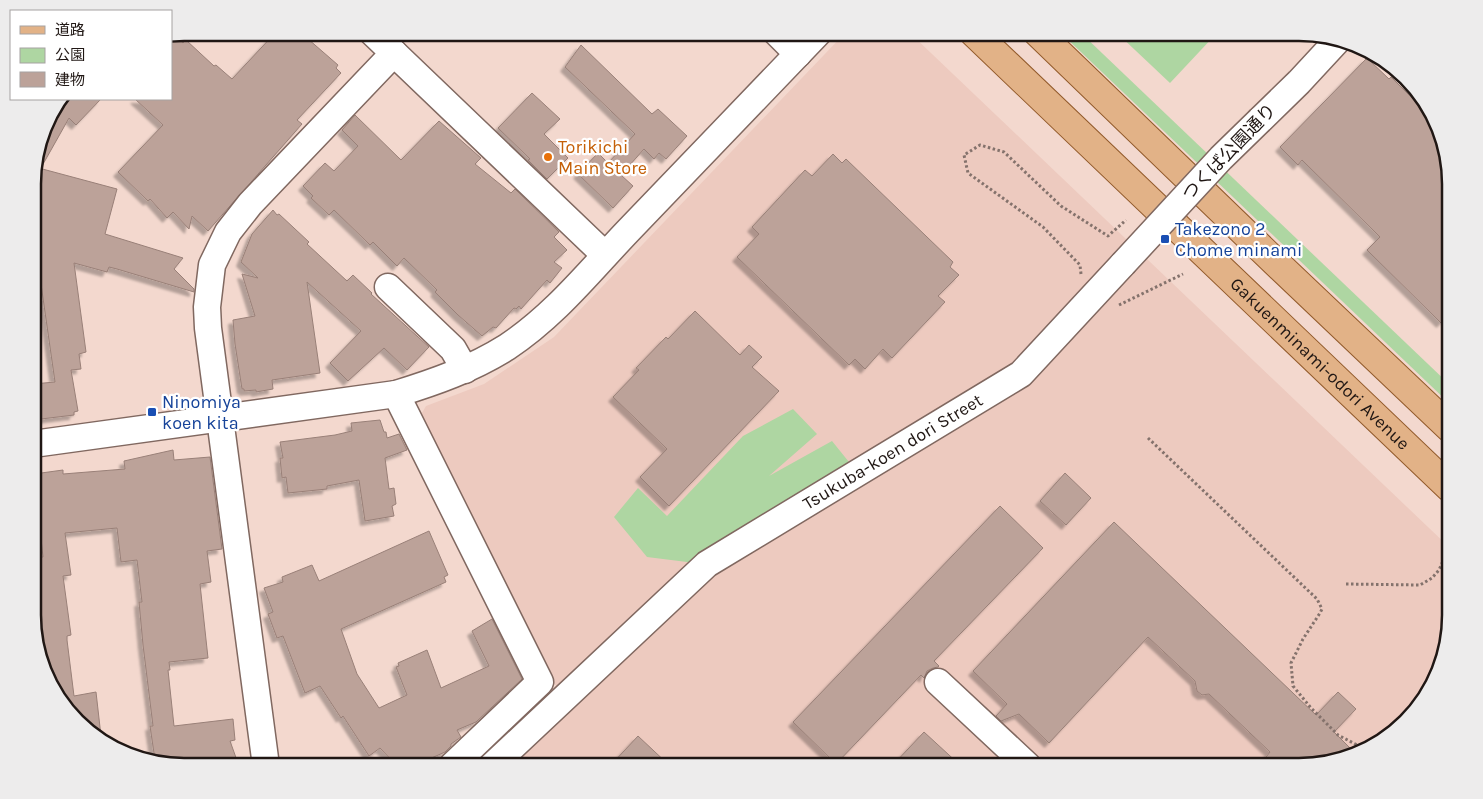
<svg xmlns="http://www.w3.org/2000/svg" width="1483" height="799" viewBox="0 0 1483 799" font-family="Karla,'Noto Sans JP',sans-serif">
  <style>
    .built { fill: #edcabf }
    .green { fill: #aed6a2 }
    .building { fill: #bca299; stroke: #998078; filter: url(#shadow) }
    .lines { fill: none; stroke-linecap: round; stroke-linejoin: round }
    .minor-casing { stroke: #806860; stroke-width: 29 }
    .major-casing { stroke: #925a2b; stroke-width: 30 }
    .path { stroke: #84726c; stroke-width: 3; stroke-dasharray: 2.5 2.5; stroke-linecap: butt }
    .minor { stroke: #fff; stroke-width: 26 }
    .major { stroke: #e2b287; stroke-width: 28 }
    .minor-bridge-casing { stroke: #806860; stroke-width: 29; stroke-linecap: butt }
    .minor-bridge { stroke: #fff; stroke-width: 26 }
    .food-dot { fill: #e8710a; stroke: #fff; stroke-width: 2 }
    .transit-dot { fill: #1a4fb4; stroke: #fff; stroke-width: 2 }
    .labels { text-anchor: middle; stroke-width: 4.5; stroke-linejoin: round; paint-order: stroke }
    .food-label { font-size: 18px; fill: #c56008; stroke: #fff; text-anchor: start }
    .street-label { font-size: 18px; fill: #201714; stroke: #fff }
    .transit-label { font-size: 18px; fill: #164399; stroke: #fff; text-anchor: start }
    .rim { fill: none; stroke: #201714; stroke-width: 2.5 }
  </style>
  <defs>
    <filter id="shadow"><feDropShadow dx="-4.5" dy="4.5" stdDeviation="1" flood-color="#0004"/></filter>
  </defs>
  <rect width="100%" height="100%" fill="#f3d8ce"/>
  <path class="built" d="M845,33H910L1450,548V615L1435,682L1383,741L1308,766H510L573,708L554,683L419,418L426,406L484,384L554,337Z"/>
  <g class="green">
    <path d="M1061,33H1081L1450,385V404Z"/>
    <path d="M1212,33L1215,35L1170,83L1117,33Z"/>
    <path d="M793,409L817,434L769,476L832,441L853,467L695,563L647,557L614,517L638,488L667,516L743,436Z"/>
  </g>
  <g class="building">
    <path d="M276,32H300L338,65L336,68L341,73L297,120L302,124L208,231L192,216L189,229L173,212L167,218L150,199L148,201L118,172L163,125L135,99H171V35H174L183,43L186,40L214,66L216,65L232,79Z"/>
    <path d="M581,45L652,114L658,109L687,136L666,159L659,153L654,159L644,149L621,175L633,186L613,208L578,174L598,153L608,163L635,134L565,67Z"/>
    <path d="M1367,58L1389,79L1391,77L1431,117L1449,165L1450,314L1441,323L1367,250L1380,237L1302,160L1298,165L1280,147Z"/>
    <path d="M532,93L560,119L544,134L568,158L547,179L528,160L530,159L498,128Z"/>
    <path d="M62,99H101L76,125L69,118L42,166L36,163L48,117Z"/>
    <path d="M355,115L401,160L439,121L481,158L475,164L511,193L515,189L559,232L554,237L567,250L554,262L562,268L550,283L547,280L521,309L519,306L516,309L514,308L496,328L493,327L482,336L458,315L435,292L437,290L404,258L397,266L373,242L370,245L334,210L329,215L311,198L313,196L303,186L325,163L334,171L358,146L342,130Z"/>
    <path d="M833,154L842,163L846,159L953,262L950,267L959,275L938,296L945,302L892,358L883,349L865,369L855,359L849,365L737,257L759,234L752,227L805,170L812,176Z"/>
    <path d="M35,167L117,189L105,234L183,258L174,269L194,289V292L117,269L109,267L107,272L74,263L86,352L79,354L81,369L71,370L78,411L74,412V415L33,420V384L55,382L33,228V174Z"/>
    <path d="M273,210L277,215L279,214L309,242L307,244L347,281L353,275L372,293L371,294L429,347L407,370L384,348L348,381L330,363L361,331L307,282L320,373L272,380L273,389L256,392V390L244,391V389H242L235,344L233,320L255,316L242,274L258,278L241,262L252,234Z"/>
    <path d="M695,311L740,355L749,345L762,357L752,367L779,391L669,506L640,477L667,449L613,397L639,370L636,368L666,337L668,339Z"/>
    <path d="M380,420L384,432H386L387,438L399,434L407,450L385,458L389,489L394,488L396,504L392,506L394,516L365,521L359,480L327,486V489L288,493L286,477L282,478L280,458H283L280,442L335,435L352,431L351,423Z"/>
    <path d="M173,450L174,460L210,457L222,549L207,551L211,582L200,584L208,658L169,662L170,670H168L174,726L233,719L235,740L230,741L239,766H185L155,760L150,726H153L143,645L139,602H142L137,560L121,562L117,528L65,533L71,575L63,576L71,635L67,636V640L74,696L96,692L101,736L58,699L38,645L34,618V557H43L34,474L63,470V474L125,469L124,461Z"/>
    <path d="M1065,473L1091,498L1066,525L1040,501Z"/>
    <path d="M1000,506L1043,548L934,661L939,666L938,667L933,668L927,671L924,678L921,675L836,764L793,722Z"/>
    <path d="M1114,522L1316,715L1338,692L1356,709L1334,732L1353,751L1308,766H1276L1266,757L1270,752L1209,694L1202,695L1197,691L1195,681L1148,637L1049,743L1019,714L1001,721L996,716L1007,704L973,671Z"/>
    <path d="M429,531L448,575L444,577L446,582L341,629L357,674L379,708L407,695L396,667L399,666L398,663L427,650L441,688L489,666L472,631L492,619L522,679L476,722L457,730L461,737L451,744V746L445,752L427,760L431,766H397L380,748L369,756L343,716L341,718L320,686L305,693L283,636L277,638L268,614L273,612L264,588L283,582L282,577L312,565L319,581Z"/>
    <path d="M924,732L961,766H892Z"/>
    <path d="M638,736L670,766H610Z"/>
  </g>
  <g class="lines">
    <g class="minor-casing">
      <g id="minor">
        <path d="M372,32L605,255"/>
        <path d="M776,32L798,54"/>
        <path d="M1260,120L1299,82L1337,41"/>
        <path d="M388,287L453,349L465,370"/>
        <path d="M396,394L540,682L452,766"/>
        <path d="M33,444L396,394C435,382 472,369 507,347C554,316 589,272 627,232C691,165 755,99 819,32"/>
        <path d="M938,682L1028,766"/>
        <path d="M266,766L208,328L207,307L212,265L228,232L250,204L394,53"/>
        <path id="s1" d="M492,766L707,564L1021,374L1123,264"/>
      </g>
    </g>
    <g class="major-casing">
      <g id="major">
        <path id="s2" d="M973,32L1450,488"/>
        <path d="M1037,32L1271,258L1450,428"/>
      </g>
    </g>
    <g class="path">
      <path d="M1081,274L1080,265L1043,227L968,173L964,155L980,145L1004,152L1061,206L1108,236L1126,220"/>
      <path d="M1119,305L1183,274"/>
      <path d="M1148,438L1317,599L1322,609L1320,613L1303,639L1291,663L1293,686L1311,708L1338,735L1359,746L1365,747"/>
      <path d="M1346,584L1420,585L1432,578L1439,570L1443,561L1447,533"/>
    </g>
    <use href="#minor" class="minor"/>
    <use href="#major" class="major"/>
    <g class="minor-bridge-casing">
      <path id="minor-bridge" d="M1123,264L1221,158L1260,120"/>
    </g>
    <use href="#minor-bridge" class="minor-bridge"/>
  </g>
  <circle class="food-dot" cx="548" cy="157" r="5"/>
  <g class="transit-dot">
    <rect x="1160" y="234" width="10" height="10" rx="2.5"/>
    <rect x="147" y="407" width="10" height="10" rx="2.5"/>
  </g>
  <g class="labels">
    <g class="food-label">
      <text x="558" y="153">Torikichi<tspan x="558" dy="21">Main Store</tspan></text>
    </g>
    <g class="street-label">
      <text transform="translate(1229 152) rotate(-46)" y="6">つくば公園通り</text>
      <text dy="6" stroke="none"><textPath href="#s2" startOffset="480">Gakuenminami-odori Avenue</textPath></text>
      <text dy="6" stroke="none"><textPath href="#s1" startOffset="512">Tsukuba-koen dori Street</textPath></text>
    </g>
    <g class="transit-label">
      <text x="1175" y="235">Takezono 2<tspan x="1175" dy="21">Chome minami</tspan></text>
      <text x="162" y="408">Ninomiya<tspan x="162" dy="21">koen kita</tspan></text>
    </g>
  </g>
  <path d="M0 0H1483V799H0ZM184 41H1299A143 143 0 0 1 1442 184V615A143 143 0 0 1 1299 758H184A143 143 0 0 1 41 615V184A143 143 0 0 1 184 41Z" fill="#edecec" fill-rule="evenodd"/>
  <path class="rim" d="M184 41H1299A143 143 0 0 1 1442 184V615A143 143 0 0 1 1299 758H184A143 143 0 0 1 41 615V184A143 143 0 0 1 184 41Z"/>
  <rect x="10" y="10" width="162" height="90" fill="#ffffff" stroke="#a6a2a1"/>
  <rect x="20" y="26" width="25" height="8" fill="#e2b287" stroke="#a6a2a1"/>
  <text x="55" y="35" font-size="15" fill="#201714">道路</text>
  <rect x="20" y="48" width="25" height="15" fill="#aed6a2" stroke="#a6a2a1"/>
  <text x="55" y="60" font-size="15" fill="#201714">公園</text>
  <rect x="20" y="72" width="25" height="15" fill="#bca299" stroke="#a6a2a1"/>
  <text x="55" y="85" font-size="15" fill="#201714">建物</text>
</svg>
